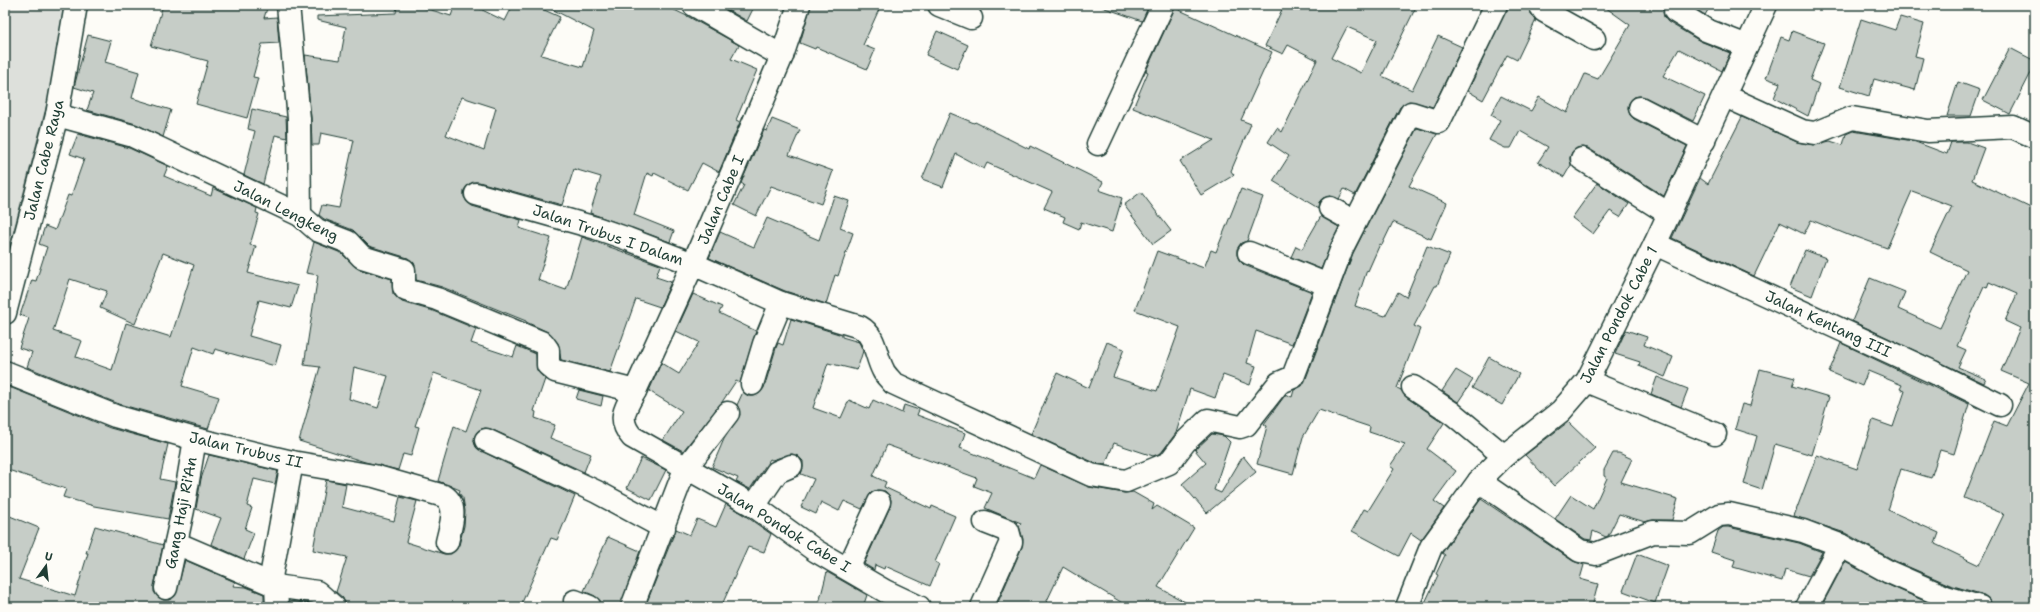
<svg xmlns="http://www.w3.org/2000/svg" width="2040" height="612" viewBox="0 0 2040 612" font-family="'Shantell Sans',sans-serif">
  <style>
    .green { fill: #dde0db; stroke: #7e8e88 }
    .building { fill: #c6cdc7; stroke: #1f3d34; fill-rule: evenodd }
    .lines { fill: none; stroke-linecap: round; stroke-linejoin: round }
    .minor-casing { stroke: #1f3d34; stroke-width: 25 }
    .major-casing { stroke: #1f3d34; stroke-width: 25 }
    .minor { stroke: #fdfcf7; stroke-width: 22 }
    .major { stroke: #fdfcf7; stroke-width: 22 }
    .labels { text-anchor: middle; stroke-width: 3.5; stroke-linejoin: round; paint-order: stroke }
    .street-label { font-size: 15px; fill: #1f3d34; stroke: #fdfcf7 }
  </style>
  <rect width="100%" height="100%" fill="#fdfcf7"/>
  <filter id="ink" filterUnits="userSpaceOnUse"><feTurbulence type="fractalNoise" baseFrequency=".025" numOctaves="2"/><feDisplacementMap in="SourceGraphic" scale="8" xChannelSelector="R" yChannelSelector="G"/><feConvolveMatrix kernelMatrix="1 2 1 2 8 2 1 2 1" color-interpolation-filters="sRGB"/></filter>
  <g filter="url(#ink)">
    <path class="green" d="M5,5H66L48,100L5,264Z"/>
    <g class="building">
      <path d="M163,5H268L264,18L277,17L279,43L262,44L253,77L258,78L247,118L196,104L208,61L151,46Z"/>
      <path d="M397,5H415L451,16L455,5H472L505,21L513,5H533L560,17L541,55L583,67L594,31L544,5H664L689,17L739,45L731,59L757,70L736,120L740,122L719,172L702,163L688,190L654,173L653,176L647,173L634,215L674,231L670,242L590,213L601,177L574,169L562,205L479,182H473L468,185L464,190V197L467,202L472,206L521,220L519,228L551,238L538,280L566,290L582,237L660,265L656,277L671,282L660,307L636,299L610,372L561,360L558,343L548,332L526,322V321L442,287L416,280L414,263L408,258L369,246L353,230L324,219L319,215L322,205L339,208L354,140L321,133L319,145H312L311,118L305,55L340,60L346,27L317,20V16L396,13ZM462,97L496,108L484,150L446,135Z"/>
      <path d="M719,5H755L747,21Z"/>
      <path d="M811,5H881L863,45L875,50L867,69L816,47L815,49L800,43Z"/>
      <path d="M1102,5H1149L1142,21L1102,7Z"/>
      <path d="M1284,5H1417L1382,76L1412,90L1438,36L1462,47L1433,107L1409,101L1400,107L1355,195L1344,189L1339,199L1330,196L1323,198L1319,202L1318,208L1273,181L1289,156L1268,142L1277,128L1282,132L1317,60L1288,45L1283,54L1265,46ZM1347,27L1377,40L1361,73L1331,58Z"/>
      <path d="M1508,5H1528L1530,12L1536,20L1517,60L1507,55L1483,100L1468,91Z"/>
      <path d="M1602,5H1664L1663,11L1664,17L1668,22L1700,41L1730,53L1722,71L1679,49L1663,76L1705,96L1693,121L1645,97L1639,96L1634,97L1629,103L1628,109L1630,115L1634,119L1687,146L1664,196L1588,148L1583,147L1577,148L1572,152L1570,158L1571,165L1564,177L1538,162L1548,147L1520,131L1511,148H1505L1489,140L1500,120L1491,115L1501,96L1531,111L1539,97L1567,113L1585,74L1598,79L1630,25Z"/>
      <path d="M1689,5H1711L1705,15Z"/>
      <path d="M1175,8L1272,52L1241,120L1251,124L1231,171L1234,175L1201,195L1180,161L1214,140L1133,108L1148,72L1146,71Z"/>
      <path d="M1900,17L1924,24L1915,56L1923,58L1915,90L1874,79L1869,96L1840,87L1861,19L1895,30Z"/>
      <path d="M937,31L968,45L957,69L926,55Z"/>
      <path d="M1792,31L1824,43L1810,80L1819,84L1808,116L1774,98L1780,83L1766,78L1781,37L1789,40Z"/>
      <path d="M88,35L111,41L105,62L139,72L132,98L171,110L163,137L136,124L87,110L93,93L74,87Z"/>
      <path d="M2010,48L2035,61V65L2010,114L1983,100Z"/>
      <path d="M1958,82L1980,90L1971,116H1947Z"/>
      <path d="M252,109L286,117L287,138L275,135L263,184L244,175L255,131L248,129Z"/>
      <path d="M950,113L974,123L975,122L1029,149L1030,146L1103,182L1099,190L1122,198L1112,232L1081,222L1079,229L1063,222L1065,217L1044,208L1052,192L987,163L984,169L956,154L943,187L922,179Z"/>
      <path d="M1742,117L1797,142L1813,145L1830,141L1843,145L1846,134L1853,131L1913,141L1947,154L1951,142H1967L1984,148L1972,180L2035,210V607H1992L1989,599L1984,595L1950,585L1895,561L1845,533L1794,516L1817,455L1857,469L1873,420L1893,427L1905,391L1900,389L1902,385L1868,371L1862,386L1829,372L1841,343L1969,404L1954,454L1940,450L1931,478L1901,469L1888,510L1939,533L1935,544L1979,565L2004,514L1964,498L1994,421L2007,426L2029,383L2001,371L2020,328L2005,321L2017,294L1989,282L1987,288L1984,287L1957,346L1966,350L1958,367L1986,379L1984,383L1852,321L1870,278L1905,292L1898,309L1940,328L1967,270L1930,252L1952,206L1912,191L1887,248L1854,236L1853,237L1811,220L1804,234L1780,222L1754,276L1672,238L1700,178L1708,184Z"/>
      <path d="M772,119L800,130L789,155L833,171L821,204L771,186L756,216L734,205L744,185L741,183L764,130L767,131Z"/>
      <path d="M1417,128L1437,134L1409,186L1447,203L1431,239L1393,222L1382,245L1380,244L1368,271L1367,270L1355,306L1385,316L1398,292L1406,297L1427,246L1450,255L1437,286H1435L1414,326L1420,329L1397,388L1401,390L1406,397L1444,423L1427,449L1456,471L1434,501L1444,508L1421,540L1411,533L1399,556L1352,531L1364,509L1368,511L1394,469L1390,466L1405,444L1369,432L1370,427L1319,410L1303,437L1293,474L1257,464L1267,426L1264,424L1286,394L1292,397L1294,390L1302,386L1305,381L1353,253Z"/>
      <path d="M78,134L129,148L168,166L164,176L211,196L213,188L257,208L256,213L259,214L250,245L256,246L248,273L298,286L291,308L259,300L249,336L281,345L275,366L215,349L213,354L194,347L182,386L219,397L208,429L119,404L27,367L32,352L19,348L29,318L20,315L32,280L36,281L47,247L39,244L45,226L55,230L68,195L71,196L84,159L70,154ZM163,253L194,265L171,337L126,323L112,370L76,357L82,341L53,331L70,279L107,291L100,308L135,324Z"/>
      <path d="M1597,183L1629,204L1620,217L1610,211L1593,234L1572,218Z"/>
      <path d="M1241,189L1263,197L1247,241L1241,243L1237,249V255L1239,260L1244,265L1312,292L1292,344L1256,331L1247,363L1256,366L1250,385L1223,375L1215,398L1190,389L1176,433L1161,453L1153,456L1114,443L1105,465L1095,463L1031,434L1057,373L1089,388L1107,342L1124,349L1113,377L1157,391L1180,327L1135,310L1157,251L1204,268L1211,250L1216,252Z"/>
      <path d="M1141,192L1171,231L1153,244L1124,205Z"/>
      <path d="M834,196L849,201L840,228L853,233L838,276L835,275L826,304L785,291L709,258L720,232L754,247L767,218L819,240Z"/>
      <path d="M1321,216L1339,227L1321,269L1291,257L1296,246L1302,249Z"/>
      <path d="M314,242L341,253L358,269L392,279L393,294L402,302L433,311L476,329L471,343L513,357L517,346L536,354L537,370L545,379L534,411L536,412L535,418L555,425L550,438L591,454L584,472L491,429L485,428L479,430L475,435L474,441L476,447L481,451L575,496L557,540L551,538L520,607H346L343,598L336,592L347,557L313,550L326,480L346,484L342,507L394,521L400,497L417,501L406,542L444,554H451L456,550L459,545L464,526L465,511L463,498L459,493L460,490L438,481L454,426L466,431L481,390L434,373L415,426L419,427L411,456L403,454L398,470L365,462L299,441L320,367L304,365L318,275L306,273ZM354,367L388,376L378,408L349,399Z"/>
      <path d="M1805,250L1826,258L1812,296L1790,287Z"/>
      <path d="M693,294L722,307L719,313L756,331L740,383L736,381L722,402L683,451L663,440L682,411L649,391L661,363L679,374L699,342L676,331Z"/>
      <path d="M791,319L842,335V337L859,342L863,351L857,370L828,363L813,408L841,418L849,400L869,409L873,400L902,413L904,405L919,410L917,415L965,433L960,448L1034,478L1040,465L1089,487L1124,493L1133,492L1154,504L1152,510L1157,506L1194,528L1158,587L1194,607H1129L1063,567L1044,607H996L1022,547L1023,539L1019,526L1021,523L985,508L992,493L974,486L977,478L887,445L873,476L886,482L884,487L931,509L932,506L955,516L935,562L939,564L930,586L885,566L884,569L875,565L874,570L864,564L890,507L891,500L889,495L885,491L877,490L872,492L862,509L844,501L839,511L821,502L816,514L801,507L814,479L801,474L803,468V461L798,456L792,454L772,460L770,459L750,489L736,482L738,478L712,467L724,439L740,415L737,405L743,392L748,396H754L760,393L764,388L776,348L778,343L783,345Z"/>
      <path d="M1626,330L1647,337L1644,345L1673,357L1665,377L1639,366L1640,362L1615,354Z"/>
      <path d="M1489,357L1519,374L1502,405L1472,388Z"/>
      <path d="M1760,369L1795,378L1792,386L1829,397L1812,455L1775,444L1762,490L1744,484L1757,436L1735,429L1742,404L1750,406Z"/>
      <path d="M1456,370L1473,380L1458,402L1442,391Z"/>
      <path d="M1657,377L1688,389L1681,407L1651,394Z"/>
      <path d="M7,386L110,428L168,444L160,479L175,482L168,519L94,506L63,497L66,489L5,469V393Z"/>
      <path d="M579,390L603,396L601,406L576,399Z"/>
      <path d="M1568,422L1595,448L1554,486L1525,455Z"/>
      <path d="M1212,434L1224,436L1230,442L1214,490L1221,493L1243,456L1256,472L1207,513L1182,484L1206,463L1195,450Z"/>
      <path d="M1613,453H1619L1632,459L1621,482L1678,499L1672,520H1653L1645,522L1619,514L1608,536L1606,537L1593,531L1591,540L1585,539L1555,519L1571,495L1593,509L1607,478L1604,476V470Z"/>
      <path d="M209,455L278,471L275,484L254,479L247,506L252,508L245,529L254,533L244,559L211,544L221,518L196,509L201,479Z"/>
      <path d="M641,458L666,470L651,500L627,488Z"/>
      <path d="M1481,499L1573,561L1584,565L1580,579L1598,584L1592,607H1423L1438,575L1436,574L1445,555L1442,553Z"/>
      <path d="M726,504L747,517L771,534L764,552L748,547L721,607H645L676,529L690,535L697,519L716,527Z"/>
      <path d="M5,514L39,528L19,579L75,596L88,553H86L95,526L163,545L154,586V592L158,597L163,600H169L175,596L185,560L235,582L233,586L246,587L264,594V607H5Z"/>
      <path d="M1723,527H1728L1799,543L1822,552L1809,576L1785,569L1782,581L1733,567L1735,560L1711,552L1718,531Z"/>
      <path d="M608,537L640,551L620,607H606L595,596L584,591Z"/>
      <path d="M1637,554L1668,566L1655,603L1623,591Z"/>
      <path d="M1845,562L1884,583L1938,607H1821Z"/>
      <path d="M827,572L867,595L863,607H818Z"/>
      <path d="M289,601L312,604L315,607H289Z"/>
    </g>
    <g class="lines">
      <g class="minor-casing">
        <g id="minor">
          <path d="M288,5L299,119L300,215"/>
          <path d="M694,5L782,56"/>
          <path d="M799,5L782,56L693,264L635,391C625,408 617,420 632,437L754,506L816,551L885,591L919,607"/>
          <path d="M939,5L971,18"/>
          <path d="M1540,5L1544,11L1594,39"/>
          <path d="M1675,11L1706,30L1747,46"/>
          <path d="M1725,96L1802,131L1815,133L1852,118L1928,131L2013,127L2035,137"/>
          <path d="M1640,108L1704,141"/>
          <path d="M57,115L133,136L300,215L317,230L348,242L362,257L404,270V287L406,290L437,299L543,343L548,350V365L555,371L635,391"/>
          <path d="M1098,144L1163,5"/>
          <path d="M1582,159L1669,214"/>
          <path d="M476,194L596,228L628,239L693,264L781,303L860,327C876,336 875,355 883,370C885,375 890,379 893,383L1091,475L1126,481L1169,463L1185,442L1208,420L1240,427L1246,425L1279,383L1293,377L1342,248L1411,113L1439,122L1496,5"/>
          <path d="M1330,208L1355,222"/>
          <path d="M1655,244L1933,372L2000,405"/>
          <path d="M1249,253L1328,285"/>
          <path d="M5,372L115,416L195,439L292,462L374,476L444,496C459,506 450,527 447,542"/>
          <path d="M1587,381L1715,434"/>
          <path d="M752,384L764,344L781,303"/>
          <path d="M1413,387L1452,413L1504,456"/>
          <path d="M486,440L597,492L664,528"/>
          <path d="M1479,481L1580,551L1596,554L1653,532L1690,533L1719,515L1729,514L1803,531L1840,545L1889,572L1946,597L1980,607"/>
          <path d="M754,506L777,472L791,466"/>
          <path d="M176,543L276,586L317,592L334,607"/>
          <path d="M848,569L879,502"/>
          <path d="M166,588L183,510L195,439"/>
          <path d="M575,601L590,607"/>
          <path d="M277,607L276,586L271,577L292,462"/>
          <path d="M632,607L685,469L728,413"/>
          <path d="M982,607L1011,542L1008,531L985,522"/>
          <path d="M1407,607L1431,547L1479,481L1504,456L1561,411L1587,381L1655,244L1766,5"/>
          <path d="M1807,607L1840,545"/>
        </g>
      </g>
      <g class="major-casing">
        <path id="major" d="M5,313L57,115L76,5"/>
      </g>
      <use href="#minor" class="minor"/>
      <use href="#major" class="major"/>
    </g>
  </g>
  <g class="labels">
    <g class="street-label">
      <text transform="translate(44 160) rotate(-76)" y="5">Jalan Cabe Raya</text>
      <text transform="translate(721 200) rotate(-67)" y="5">Jalan Cabe I</text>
      <text transform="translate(286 211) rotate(27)" y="5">Jalan Lengkeng</text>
      <text transform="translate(608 235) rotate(19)" y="5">Jalan Trubus I Dalam</text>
      <text transform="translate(1619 315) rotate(-63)" y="5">Jalan Pondok Cabe 1</text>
      <text transform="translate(1828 324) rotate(25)" y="5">Jalan Kentang III</text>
      <text transform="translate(246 450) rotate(13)" y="5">Jalan Trubus II</text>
      <text transform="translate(181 513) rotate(-79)" y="5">Gang Haji Ri'An</text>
      <text transform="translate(784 528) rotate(32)" y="5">Jalan Pondok Cabe I</text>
    </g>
  </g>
  <rect width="2040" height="612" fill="none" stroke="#fdfcf7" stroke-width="20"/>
  <rect x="10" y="10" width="2020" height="592" fill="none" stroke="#1f3d34" stroke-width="1.5" filter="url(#ink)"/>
  <g transform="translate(46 566) rotate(15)" stroke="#fdfcf7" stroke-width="3" paint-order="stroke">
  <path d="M0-3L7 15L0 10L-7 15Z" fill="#1f3d34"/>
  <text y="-6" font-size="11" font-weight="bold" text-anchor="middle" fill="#1f3d34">U</text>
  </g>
</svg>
